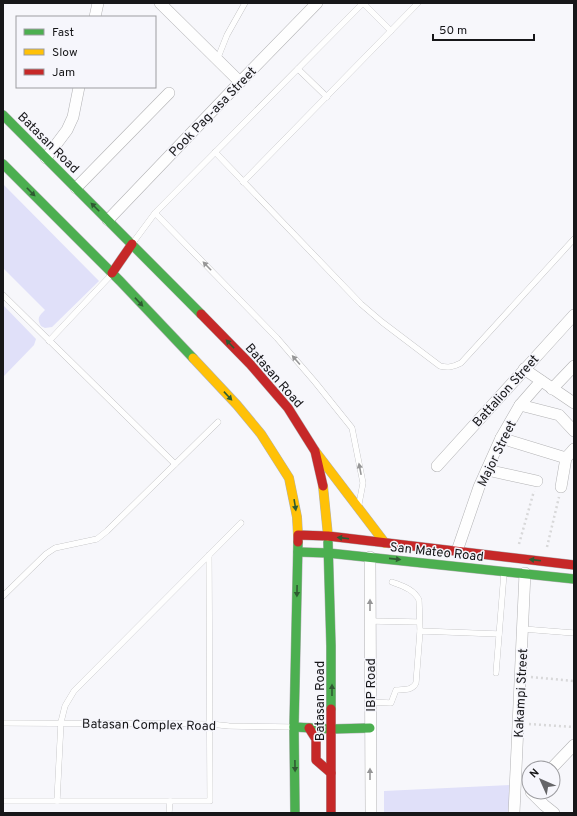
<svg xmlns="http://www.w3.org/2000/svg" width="577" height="816" viewBox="0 0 577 816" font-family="Overpass,sans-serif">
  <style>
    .green { fill: #e0e0f9 }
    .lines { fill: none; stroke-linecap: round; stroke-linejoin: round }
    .lane-casing { stroke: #b2b2b4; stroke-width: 6 }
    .street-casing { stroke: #b2b2b4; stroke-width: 12 }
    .fast-casing { stroke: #b2b2b4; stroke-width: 10 }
    .slow-casing { stroke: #b2b2b4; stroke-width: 10 }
    .jam-casing { stroke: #b2b2b4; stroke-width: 10 }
    .path { stroke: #d8d8d9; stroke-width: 2.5; stroke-dasharray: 2 3; stroke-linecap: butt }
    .lane { stroke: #fefefe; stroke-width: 5.5 }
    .street { stroke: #fefefe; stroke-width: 11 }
    .fast { stroke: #4caf50; stroke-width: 9 }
    .slow { stroke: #ffc107; stroke-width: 9 }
    .jam { stroke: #c62828; stroke-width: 9 }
    .oneway { fill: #2f5b32 }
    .oneway2 { fill: #969697 }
    .labels { text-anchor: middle; stroke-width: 3; stroke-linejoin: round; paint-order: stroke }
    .street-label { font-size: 13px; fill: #171719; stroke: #f6f6fc }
  </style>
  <rect width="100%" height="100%" fill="#f7f7fb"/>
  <g class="green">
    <path d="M3,184L99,281L52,327L45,328L41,326C36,318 40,315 45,310L3,268Z"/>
    <path d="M3,305L36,339L34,345L3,377Z"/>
    <path d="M511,785L510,813H384V791Z"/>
  </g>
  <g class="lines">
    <g class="lane-casing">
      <g id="lane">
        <path d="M217,60L227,35L245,3"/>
        <path d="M298,69L327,97"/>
        <path d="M215,152L361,304L382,322L440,366C448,368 453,367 461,363L574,239"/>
        <path d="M243,182L418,3"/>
        <path d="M155,213L277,338L315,382L352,428L363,483L359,504"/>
        <path d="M132,244L155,213L363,3L391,31"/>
        <path d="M3,295L175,464"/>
        <path d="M49,341L112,274"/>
        <path d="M392,582C402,586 414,589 419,600L420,631"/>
        <path d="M3,596L46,554L55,548L97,539L107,531L218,422"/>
        <path d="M370,621L419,622"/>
        <path d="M523,629L574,633"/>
        <path d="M496,673L504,573"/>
        <path d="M370,702L391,703L396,690C404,689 412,691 416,683L420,631L499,634"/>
        <path d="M3,723L210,724L229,726L292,727"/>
        <path d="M3,801H210L209,555"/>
        <path d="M57,801L61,722L65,706L74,691L241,523"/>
        <path d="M169,813L170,801"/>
      </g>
    </g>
    <g class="street-casing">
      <g id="street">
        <path d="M160,3L240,82"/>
        <path d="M95,17L98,3"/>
        <path d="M46,158L67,130L73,117L79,87"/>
        <path d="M76,188L169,93"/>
        <path d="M108,220L240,82L317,3"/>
        <path d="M524,369L574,403"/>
        <path d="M552,389L574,366"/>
        <path d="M520,405L559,415L574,431"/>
        <path d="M501,438L566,458"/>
        <path d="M437,466L574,315"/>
        <path d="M487,470L537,481"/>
        <path d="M561,487L566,458L574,449"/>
        <path d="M457,551L479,487L501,438L520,405L541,381"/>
        <path d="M370,557L371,813"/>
        <path d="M552,768L574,745"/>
        <path d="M531,792L544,805L554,813"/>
        <path d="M514,813L525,573"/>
      </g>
    </g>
    <g class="fast-casing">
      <g id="fast">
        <path d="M3,115L201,314"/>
        <path d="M3,164L120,281L193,358"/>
        <path d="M328,542L331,646V709"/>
        <path d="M298,552L328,553L574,579"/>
        <path d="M294,727L332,729L370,728"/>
        <path d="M295,813L294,727L298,542"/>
      </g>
    </g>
    <g class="slow-casing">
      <g id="slow">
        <path d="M193,358L237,405L261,434L289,478L297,517L298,535"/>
        <path d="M315,451L385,543"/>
        <path d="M323,486L328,536"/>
      </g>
    </g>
    <g class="jam-casing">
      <g id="jam">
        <path d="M112,273L132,244"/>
        <path d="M201,314L250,364L288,408L315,451L323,486"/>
        <path d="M298,542V535L328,536L574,565"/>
        <path d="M331,709V813"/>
        <path d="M309,728L316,739V760L331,773"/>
      </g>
    </g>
    <g class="path">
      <path d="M519,544L534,491"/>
      <path d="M547,547L559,497"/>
      <path d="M531,677L574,681"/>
      <path d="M529,724L574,727"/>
    </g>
    <use href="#lane" class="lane"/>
    <use href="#street" class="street"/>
    <use href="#fast" class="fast"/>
    <use href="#slow" class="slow"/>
    <use href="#jam" class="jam"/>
  </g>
  <defs><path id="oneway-solid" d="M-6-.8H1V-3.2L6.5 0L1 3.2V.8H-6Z"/></defs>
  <g class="oneway">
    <use href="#oneway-solid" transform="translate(31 192) rotate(45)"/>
    <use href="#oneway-solid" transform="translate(95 207) rotate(-135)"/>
    <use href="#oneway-solid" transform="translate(139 302) rotate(47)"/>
    <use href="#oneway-solid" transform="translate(230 344) rotate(-134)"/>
    <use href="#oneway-solid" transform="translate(228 396) rotate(47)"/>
    <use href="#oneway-solid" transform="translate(295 505) rotate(81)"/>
    <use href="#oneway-solid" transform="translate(343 538) rotate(-173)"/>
    <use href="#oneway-solid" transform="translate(395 559) rotate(6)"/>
    <use href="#oneway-solid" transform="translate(535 560) rotate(-173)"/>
    <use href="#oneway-solid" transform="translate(297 591) rotate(91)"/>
    <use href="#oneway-solid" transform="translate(332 690) rotate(-90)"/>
    <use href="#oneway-solid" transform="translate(295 766) rotate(89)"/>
  </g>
  <g class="oneway2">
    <use href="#oneway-solid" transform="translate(207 266) rotate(-134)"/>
    <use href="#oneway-solid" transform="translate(296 360) rotate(-131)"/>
    <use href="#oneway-solid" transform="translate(360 469) rotate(-101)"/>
    <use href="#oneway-solid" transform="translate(370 605) rotate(-90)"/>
    <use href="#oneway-solid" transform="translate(370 774) rotate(-90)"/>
  </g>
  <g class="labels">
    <g class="street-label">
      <text transform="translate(212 111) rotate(-46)" y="5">Pook Pag-asa Street</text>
      <text transform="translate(49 142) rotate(45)" y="5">Batasan Road</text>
      <text transform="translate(275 375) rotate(49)" y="5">Batasan Road</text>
      <text transform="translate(505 390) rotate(-48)" y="5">Battalion Street</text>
      <text transform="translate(496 453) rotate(-64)" y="5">Major Street</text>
      <text transform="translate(437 551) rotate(6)" y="5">San Mateo Road</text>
      <text transform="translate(370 685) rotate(-90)" y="5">IBP Road</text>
      <text transform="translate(520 693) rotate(-87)" y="5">Kakampi Street</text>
      <text transform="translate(319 701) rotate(-90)" y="5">Batasan Road</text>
      <text transform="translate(149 724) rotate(1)" y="5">Batasan Complex Road</text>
    </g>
  </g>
  <rect width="577" height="816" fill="none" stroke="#171719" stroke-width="8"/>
  <rect x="16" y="16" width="140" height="72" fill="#f6f6fc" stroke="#9d9da1"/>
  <rect x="24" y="29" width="20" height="6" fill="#4caf50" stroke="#9d9da1"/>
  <text x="52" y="36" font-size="12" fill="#171719">Fast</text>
  <rect x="24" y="49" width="20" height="6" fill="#ffc107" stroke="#9d9da1"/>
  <text x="52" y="56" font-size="12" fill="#171719">Slow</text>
  <rect x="24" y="69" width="20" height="6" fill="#c62828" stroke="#9d9da1"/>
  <text x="52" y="76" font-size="12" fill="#171719">Jam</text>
  <g transform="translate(541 780) rotate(315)"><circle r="19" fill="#f6f6fc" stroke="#9d9da1"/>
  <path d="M0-3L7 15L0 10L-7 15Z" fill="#656568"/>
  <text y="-6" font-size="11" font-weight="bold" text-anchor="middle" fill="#171719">N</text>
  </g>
  <path d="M433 34v6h101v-6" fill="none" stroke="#171719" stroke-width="2"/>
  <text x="439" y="34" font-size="12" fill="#171719" stroke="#f6f6fc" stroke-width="3" paint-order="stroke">50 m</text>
</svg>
